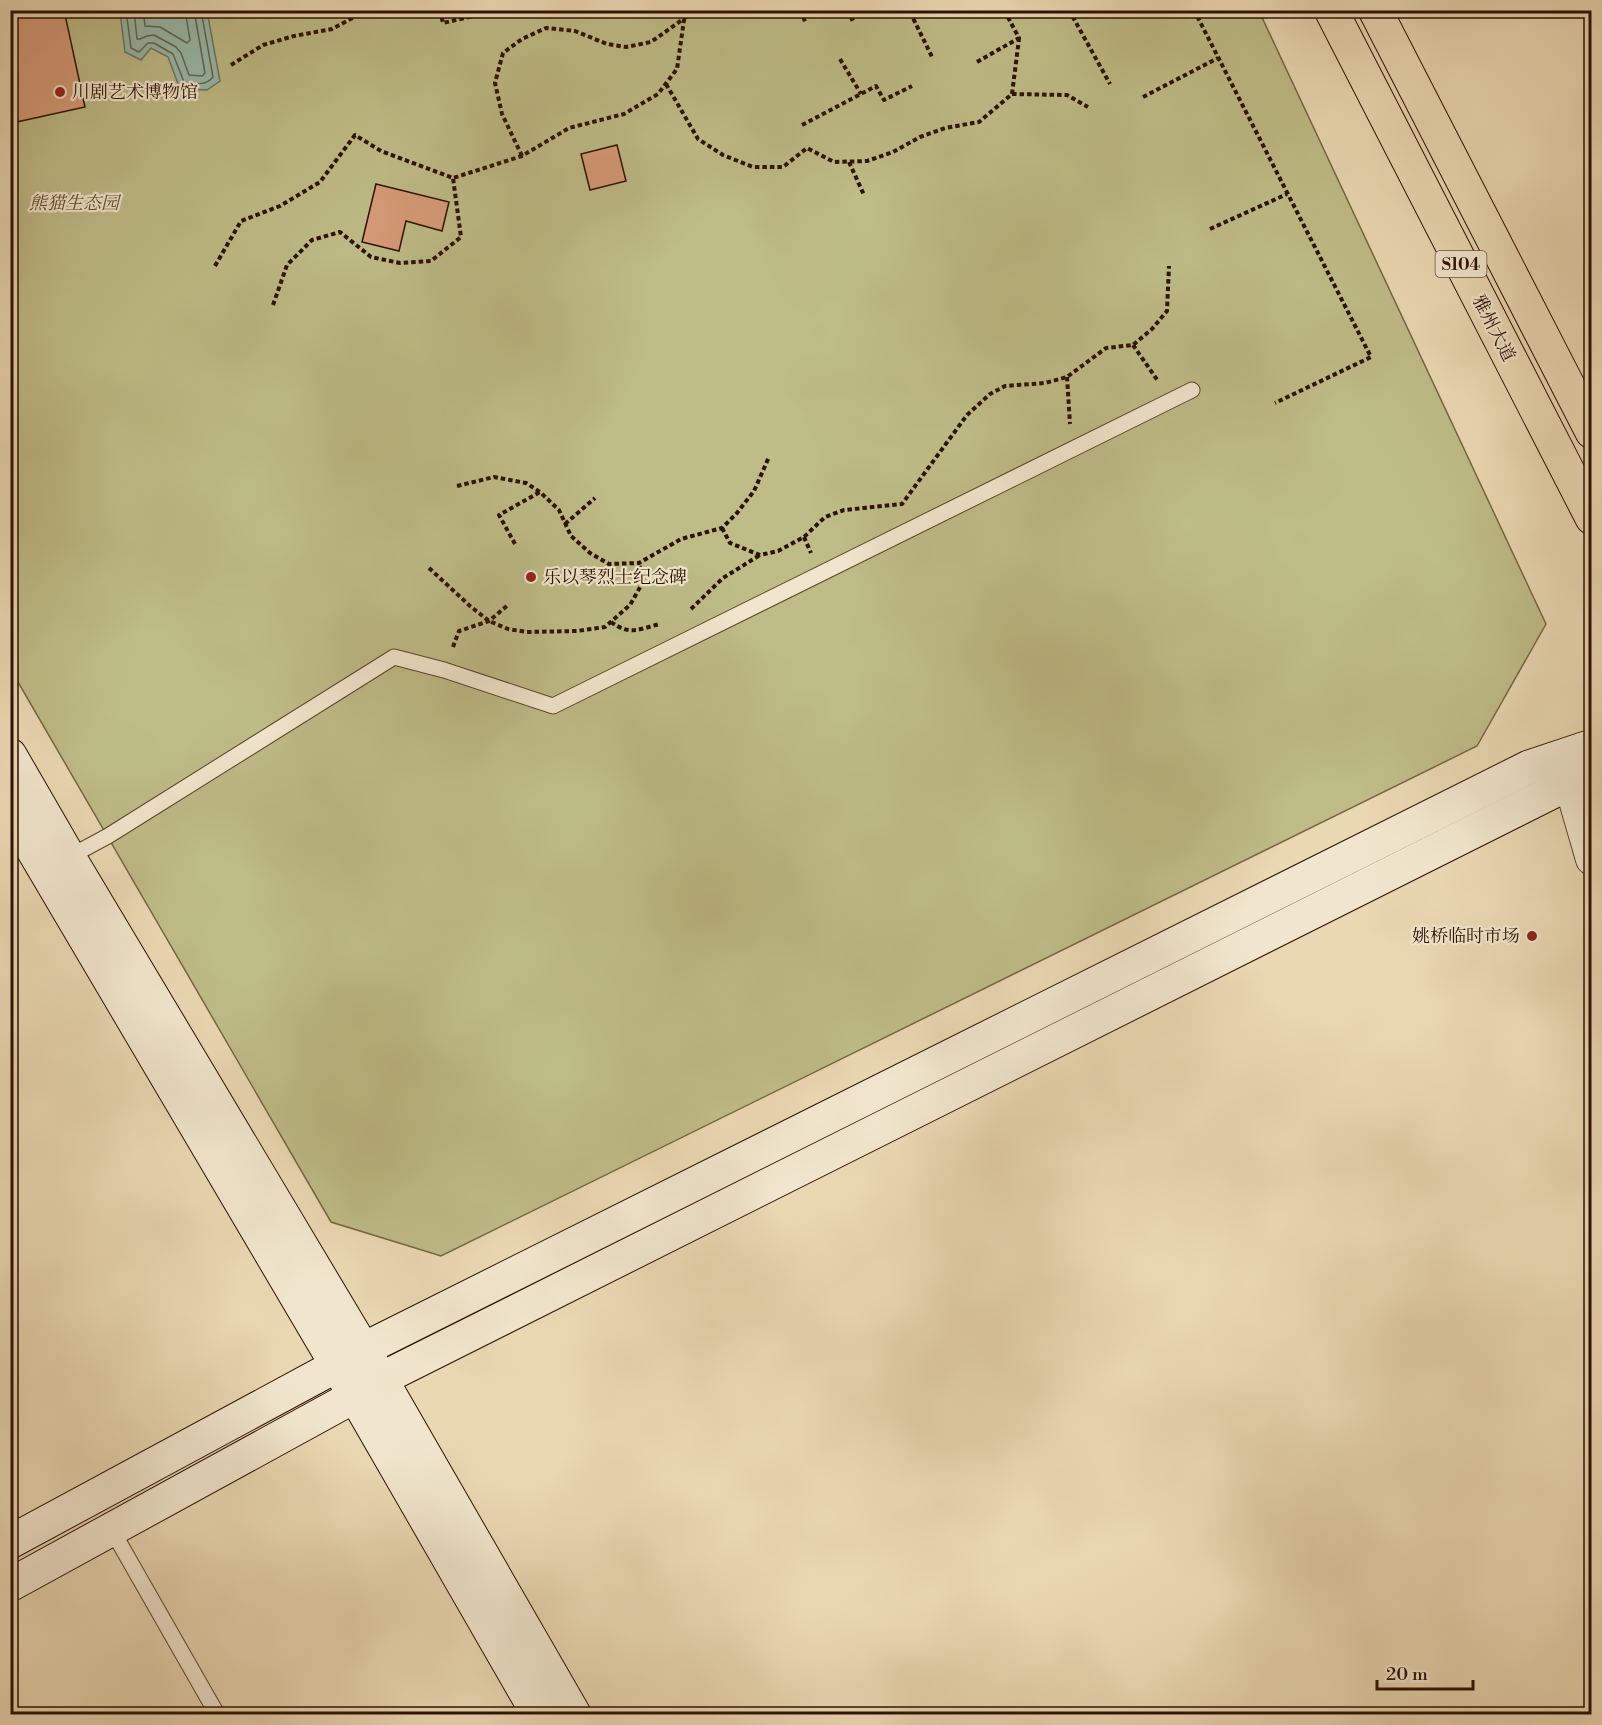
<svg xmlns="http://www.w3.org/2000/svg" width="1602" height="1725" viewBox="0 0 1602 1725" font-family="'Libre Bodoni','Noto Serif SC',serif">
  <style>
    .green { fill: #bebc87; stroke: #766644; stroke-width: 1.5 }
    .water { fill: #98baab; stroke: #6d7667; stroke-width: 1.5 }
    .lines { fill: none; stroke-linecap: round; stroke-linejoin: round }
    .shore { stroke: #626556; stroke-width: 1.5 }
    .building { fill: #d69b78; stroke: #2d1000; stroke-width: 1.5 }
    .lane-casing { stroke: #5c422c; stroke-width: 17 }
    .street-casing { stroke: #5c422c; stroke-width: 34 }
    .secondary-casing { stroke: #2d1000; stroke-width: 35 }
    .primary-casing { stroke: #2d1000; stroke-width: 35 }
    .path { stroke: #2d1000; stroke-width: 4; stroke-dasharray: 4.5 3; stroke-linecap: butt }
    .lane { stroke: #f1e6cd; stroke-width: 15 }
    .street { stroke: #f1e6cd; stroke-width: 32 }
    .secondary { stroke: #f1e6cd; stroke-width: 33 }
    .primary { stroke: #ead8b2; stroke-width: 33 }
    .poi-dot { fill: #8f2418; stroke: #f1e6cd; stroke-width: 2 }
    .labels { text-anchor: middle; stroke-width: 4.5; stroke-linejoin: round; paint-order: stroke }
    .shield { fill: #f1e6cd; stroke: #68503e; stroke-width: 1.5 }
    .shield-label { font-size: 16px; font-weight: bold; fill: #2d1000 }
    .poi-label { font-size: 18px; fill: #2d1000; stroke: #f1e6cd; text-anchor: start }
    .park-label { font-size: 18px; font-style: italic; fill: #604c2f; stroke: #f1e6cd }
    .street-label { font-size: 18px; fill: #2d1000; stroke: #f1e6cd }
  </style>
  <rect width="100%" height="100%" fill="#ead8b2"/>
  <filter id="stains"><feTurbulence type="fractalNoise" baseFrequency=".00333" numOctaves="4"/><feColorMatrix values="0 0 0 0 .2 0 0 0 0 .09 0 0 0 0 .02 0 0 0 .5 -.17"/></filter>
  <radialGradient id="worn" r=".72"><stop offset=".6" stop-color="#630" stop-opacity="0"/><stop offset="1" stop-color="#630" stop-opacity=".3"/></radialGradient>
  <path class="green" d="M10,11H1259L1546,624L1477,746L441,1256L331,1222L11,670Z"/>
  <path class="water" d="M127,11H207L220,81L207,90L180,89L168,57L151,48L141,60L125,52L120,12Z"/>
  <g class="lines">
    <g class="shore">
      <path d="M126,10L131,48L139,52L148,43H154L173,54L184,82C195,84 206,86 213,77L201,10"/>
      <path d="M134,10L137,39H140L147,36L154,35L176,47L181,53L189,75L202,76L205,73L194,10"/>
      <path d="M143,10L145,26L160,27L187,43L190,40L185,10"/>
    </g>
  </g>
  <g class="building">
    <path d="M10,10H64L85,107L12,123L10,116Z"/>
    <path d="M617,145L626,181L590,190L581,154Z"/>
    <path d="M376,184L449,202L442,231L406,221L399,251L362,242Z"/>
  </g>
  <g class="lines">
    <g class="lane-casing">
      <g id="lane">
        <path d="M69,857L108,836L394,657L444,670L553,706L1192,390"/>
        <path d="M112,1530L217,1714"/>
      </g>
    </g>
    <g class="street-casing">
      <path id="street" d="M1570,783L1592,859"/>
    </g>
    <g class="secondary-casing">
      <g id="secondary">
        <path d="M10,755L69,857L381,1379L574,1714"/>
        <path d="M10,811L355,1396L538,1714"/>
        <path d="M10,1542L336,1366L362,1350L1529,767L1592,746"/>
        <path d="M10,1585L355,1396L381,1379L1570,783L1592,777"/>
      </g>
    </g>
    <g class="primary-casing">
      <g id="primary">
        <path d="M1331,10L1592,518"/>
        <path d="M1375,10L1592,432"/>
      </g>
    </g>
    <g class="path">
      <path d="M440,10L443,23L499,10"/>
      <path d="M801,10L805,22"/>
      <path d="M1069,10L1110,84"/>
      <path d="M1194,10L1371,357L1275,403"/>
      <path d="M910,12L933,59"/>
      <path d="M850,20L860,15L858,10"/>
      <path d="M840,59L861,94"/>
      <path d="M977,62L1019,38L1004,10"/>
      <path d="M231,65L263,45L294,36L332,29L360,14L362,10"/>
      <path d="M666,84L698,139L723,155L753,167H783L807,148L834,162L867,161L893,152L920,137L945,128L979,122L1012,94L1067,95L1088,107"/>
      <path d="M1012,94L1019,39"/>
      <path d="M1143,97L1218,58"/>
      <path d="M802,125L876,86L884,100L912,86"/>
      <path d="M522,156L502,114L495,83L503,53L522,39L546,28L575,31L607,44L626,47L651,42L696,10"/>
      <path d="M849,162L864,195"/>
      <path d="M1210,229L1287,194"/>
      <path d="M215,266L241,221L280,206L320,182L355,135L381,151L453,178L522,156L569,128L624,114L658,94L677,69L684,20L680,10"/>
      <path d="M273,305L287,265L312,240L340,232L371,257L400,263L431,261L461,237L453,178"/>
      <path d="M1133,345L1158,381"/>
      <path d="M1067,377L1070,424"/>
      <path d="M457,486L494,477L526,483L540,492L559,510L571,536L590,553L609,564L639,563L681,539L722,528L737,513L754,491L769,457"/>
      <path d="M565,524L595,498"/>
      <path d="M722,528L730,543L760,555L778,551L804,537L825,517L844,510L902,504L967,415L990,394L1005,386L1045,383L1067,377L1106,348L1133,345L1152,329L1167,311L1169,266"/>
      <path d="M804,537L811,553"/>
      <path d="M515,544L499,515L540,492"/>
      <path d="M429,568L470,606L489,621L508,629L527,632L577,631L605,627L630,605L643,582L639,563"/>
      <path d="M691,609L723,578L760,555"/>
      <path d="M611,622C630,636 639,629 660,624"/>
      <path d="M453,647L459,631L489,621L508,605"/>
    </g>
    <use href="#lane" class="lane"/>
    <use href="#street" class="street"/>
    <use href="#secondary" class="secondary"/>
    <use href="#primary" class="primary"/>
  </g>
  <g class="poi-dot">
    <circle cx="60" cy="92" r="6"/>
    <circle cx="531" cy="577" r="6"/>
    <circle cx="1532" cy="936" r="6"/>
  </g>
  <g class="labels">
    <rect class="shield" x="1435.5" y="251" width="51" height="26" rx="4.5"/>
    <g class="shield-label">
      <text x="1461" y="270">S104</text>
    </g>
    <g class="poi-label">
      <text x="72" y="98">川剧艺术博物馆</text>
      <text x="543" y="583">乐以琴烈士纪念碑</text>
      <text x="1520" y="942" text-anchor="end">姚桥临时市场</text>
    </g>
    <g class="park-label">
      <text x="74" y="209">熊猫生态园</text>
    </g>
    <g class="street-label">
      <text transform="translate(1494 328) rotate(63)" y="6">雅州大道</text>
    </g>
  </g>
  <rect width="1602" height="1725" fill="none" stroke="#ead8b2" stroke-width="36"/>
  <rect x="12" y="12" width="1578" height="1701" fill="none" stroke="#2d1000" stroke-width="3"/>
  <rect x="18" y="18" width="1566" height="1689" fill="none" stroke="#2d1000" stroke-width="1.5"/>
  <path d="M1377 1680v9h96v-9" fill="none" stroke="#2d1000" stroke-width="3"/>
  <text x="1386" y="1680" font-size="18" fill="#2d1000" stroke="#f1e6cd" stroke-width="4.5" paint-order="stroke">20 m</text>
  <rect width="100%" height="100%" filter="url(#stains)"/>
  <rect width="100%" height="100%" fill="url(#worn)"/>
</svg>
